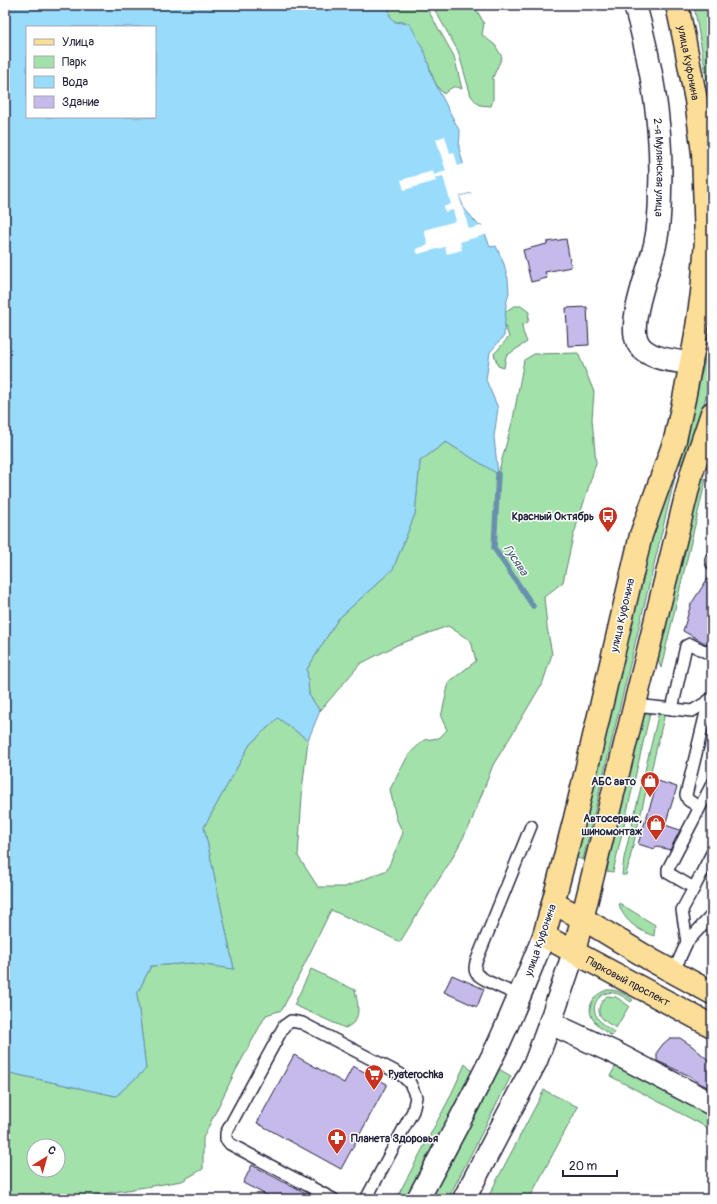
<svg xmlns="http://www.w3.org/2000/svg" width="717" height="1204" viewBox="0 0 717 1204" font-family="Pangolin,sans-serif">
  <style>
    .green { fill: #a2e1a9; stroke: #628272; fill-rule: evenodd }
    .water { fill: #99dbfb; stroke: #6991ae; fill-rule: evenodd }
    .pier { fill: #fff }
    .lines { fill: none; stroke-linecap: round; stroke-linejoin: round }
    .stream { stroke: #6991ae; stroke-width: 5.5 }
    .building { fill: #c6baeb; stroke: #22223b }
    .lane-casing { stroke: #22223b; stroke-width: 14 }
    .street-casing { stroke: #22223b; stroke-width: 25 }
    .secondary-casing { stroke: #22223b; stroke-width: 25 }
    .primary-casing { stroke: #22223b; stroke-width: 25 }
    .lane { stroke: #fff; stroke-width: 11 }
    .street { stroke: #fff; stroke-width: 22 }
    .secondary { stroke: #fff; stroke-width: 22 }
    .primary { stroke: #fcde96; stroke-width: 22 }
    .labels { text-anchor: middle; stroke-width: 3; stroke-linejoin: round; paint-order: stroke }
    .street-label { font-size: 11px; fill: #22223b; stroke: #fff }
    .poi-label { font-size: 11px; font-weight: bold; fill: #22223b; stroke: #fff; text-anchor: end }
    .water-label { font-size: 12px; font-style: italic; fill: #465a75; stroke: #fff }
  </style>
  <rect width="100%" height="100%" fill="#fff"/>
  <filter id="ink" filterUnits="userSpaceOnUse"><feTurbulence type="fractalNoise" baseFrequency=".025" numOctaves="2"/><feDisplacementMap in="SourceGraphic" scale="8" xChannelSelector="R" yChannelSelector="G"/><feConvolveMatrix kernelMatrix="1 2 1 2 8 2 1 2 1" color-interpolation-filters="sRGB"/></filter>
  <g filter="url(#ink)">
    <g class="green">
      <path d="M388,5H425L454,56L462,89C453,85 452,87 444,94C432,84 431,68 425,55C420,43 411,33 404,22H395L390,16Z"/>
      <path d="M432,5H476V9L484,23L482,35L495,45L502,57L493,77V100L491,106L479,105L471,96L458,51Z"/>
      <path d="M694,5H701L712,14V109Z"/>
      <path d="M514,306H521L529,312L528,322L522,325L523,332L527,342L506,356L504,368L498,366L494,354L509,337L504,323L503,313Z"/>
      <path d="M712,321V371L689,466L680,464L708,346Z"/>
      <path d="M578,353L594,392L592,419L596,463L573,537L563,582L544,597L547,627L552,654L543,682L514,731L493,765L470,825L450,862L427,898L400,942L386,935L331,910L282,1010L266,1015L235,1072L203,1138V1169L182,1181L72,1199H5V1072L116,1096L146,1069L137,994L151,966L191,963L234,969L204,827L250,744L278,718L308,740L303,782L298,856L318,887H345L387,870L403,833L396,818L390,789L409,754L424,740L439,738L447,730L441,717L449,682L476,661L471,641L448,626L397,645L360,664L320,711L309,695L307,669L338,619L393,569L415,514L420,461L446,442L498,474L513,419L524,360L534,354ZM34,1146H58V1170H34Z"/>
      <path d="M667,471L676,473L583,860L575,857Z"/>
      <path d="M699,477L706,479L661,668L657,657Z"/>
      <path d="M647,712L650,713L613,872L607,871L614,830L640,722Z"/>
      <path d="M659,712L665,713L626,875H622L624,858Z"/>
      <path d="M619,903L655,925L654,936C649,934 643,932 639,929C630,924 620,913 619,903Z"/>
      <path d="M311,969L355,990C358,1005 363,1021 345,1028L294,1005Z"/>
      <path d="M607,990C617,989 625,994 633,1000L631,1002C626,999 621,994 614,993C601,990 589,1005 597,1017C601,1024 608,1028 614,1032L612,1036C606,1032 599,1028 595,1022C584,1009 593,994 607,990Z"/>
      <path d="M607,996L616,997L629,1006L616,1028C612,1025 606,1023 603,1019C595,1012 600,1002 607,996Z"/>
      <path d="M618,1062L712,1112V1130L610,1076Z"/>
      <path d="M465,1064L473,1072L408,1199H396L448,1101Z"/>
      <path d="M497,1068L511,1076L448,1199H430Z"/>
      <path d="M544,1090L578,1107L529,1199H487Z"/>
    </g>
    <path class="water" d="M5,5H388L390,16L395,22L410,24L426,55L431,74L438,89L460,132L459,148L471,193L459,196L464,208L479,226L482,225L490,247L496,246L504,264L508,279L509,293L506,304L504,336L490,352L486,380L498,408L494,437L498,474L446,442L420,461L415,514L393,569L338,619L307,669L309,695L320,711L308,740L278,718L250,744L204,827L234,969L191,963L151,966L137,994L146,1069L116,1096L5,1072ZM27,27H155V117H27Z"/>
    <path class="pier" d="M445,136L450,153L454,152L458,166L464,164L473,192L459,196L469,229L484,225L488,234L460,242L462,250L447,254L445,247L418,254L416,249L428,245L424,230L456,221L453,210L445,212L443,207L451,204L443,176L435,178L436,181L404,190L401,180L433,171L434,175L446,171L436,139Z"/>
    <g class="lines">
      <path class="stream" d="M498,474L494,548L533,606"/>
    </g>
    <g class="building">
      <path d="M566,239L571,267L545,272L547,278L531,282L523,250L547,244V242Z"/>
      <path d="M587,307L589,345L568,346L566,308Z"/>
      <path d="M712,572V647L683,631L691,604Z"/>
      <path d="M658,781L677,787L665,825L680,830L670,850L656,846L654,849L638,844Z"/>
      <path d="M452,975L484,989L477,1007L444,992Z"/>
      <path d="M670,1038H680L692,1046L712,1063V1089L701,1084L690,1076L657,1061V1052L663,1044Z"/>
      <path d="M294,1055L344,1083L353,1066L387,1084L341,1169L257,1123Z"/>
      <path d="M252,1165L315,1199H274L243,1183Z"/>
    </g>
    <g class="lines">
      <g class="lane-casing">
        <g id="lane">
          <path d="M712,557L711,560L712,564"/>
          <path d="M635,705L692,711L712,699"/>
          <path d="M672,709L686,646L690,644L712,655"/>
          <path d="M699,807L688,800L686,795L709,700"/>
          <path d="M694,888L712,853"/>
          <path d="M687,942L712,915"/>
          <path d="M673,973L687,942L682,910L694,888L668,873V869L712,784"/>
          <path d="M520,996C510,991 483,981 477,974C474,971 475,966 476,962L531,826"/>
          <path d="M333,1199L230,1144L226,1139V1133L284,1026L291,1021L302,1023L400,1074L410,1083L416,1097L413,1111L366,1199"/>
        </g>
      </g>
      <g class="street-casing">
        <g id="street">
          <path id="s1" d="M635,5C652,66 663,127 660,190C660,208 659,227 655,245C650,267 628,321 637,341C644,359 674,361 691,363"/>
          <path d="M550,1023L615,1053L712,1104"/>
        </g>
      </g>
      <g class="secondary-casing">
        <g id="secondary">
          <path d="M418,1199C446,1147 473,1096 499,1043C515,1008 529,972 544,936"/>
          <path d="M464,1199L536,1061L550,1023L574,952"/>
        </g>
      </g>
      <g class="primary-casing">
        <g id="primary">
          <path id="s2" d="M677,5L684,38L696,100L703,153L706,240L702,293L695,341L684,399L675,440L641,535L575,818L553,903L544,936L574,952L712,1026"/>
          <path d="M553,903L582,918L653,961L712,993"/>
          <path d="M574,952L692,472L712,413"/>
        </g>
      </g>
      <use href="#lane" class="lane"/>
      <use href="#street" class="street"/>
      <use href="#secondary" class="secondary"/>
      <use href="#primary" class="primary"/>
    </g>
  </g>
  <defs>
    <g id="bus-pin" transform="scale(1)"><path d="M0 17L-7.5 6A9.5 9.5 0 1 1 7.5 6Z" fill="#c8321e" stroke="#fff"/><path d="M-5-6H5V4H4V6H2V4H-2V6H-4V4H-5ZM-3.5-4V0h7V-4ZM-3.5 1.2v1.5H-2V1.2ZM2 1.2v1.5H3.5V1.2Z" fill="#fff"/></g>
    <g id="shop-pin" transform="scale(1)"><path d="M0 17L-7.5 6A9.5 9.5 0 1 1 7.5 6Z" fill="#c8321e" stroke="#fff"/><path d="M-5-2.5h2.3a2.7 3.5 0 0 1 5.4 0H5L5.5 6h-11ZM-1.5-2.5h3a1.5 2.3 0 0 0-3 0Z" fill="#fff"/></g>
    <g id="supermarket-pin" transform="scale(1)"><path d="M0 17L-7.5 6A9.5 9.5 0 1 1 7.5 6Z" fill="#c8321e" stroke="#fff"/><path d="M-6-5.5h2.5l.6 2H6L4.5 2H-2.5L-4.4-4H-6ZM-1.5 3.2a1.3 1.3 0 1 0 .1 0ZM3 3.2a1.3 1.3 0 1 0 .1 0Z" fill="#fff"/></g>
    <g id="pharmacy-pin" transform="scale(1)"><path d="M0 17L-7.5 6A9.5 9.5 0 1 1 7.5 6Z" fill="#c8321e" stroke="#fff"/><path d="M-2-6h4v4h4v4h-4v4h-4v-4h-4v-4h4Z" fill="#fff"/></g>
  </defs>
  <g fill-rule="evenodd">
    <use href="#bus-pin" x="608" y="516"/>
    <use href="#shop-pin" x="650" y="781"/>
    <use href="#shop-pin" x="656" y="824"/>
    <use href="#supermarket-pin" x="374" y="1074"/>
    <use href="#pharmacy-pin" x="337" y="1138"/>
  </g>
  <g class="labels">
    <g class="street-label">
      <text dy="4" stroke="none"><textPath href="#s2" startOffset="59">улица Куфонина</textPath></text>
      <text dy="4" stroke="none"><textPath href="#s1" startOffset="165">2-я Мулянская улица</textPath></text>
      <text transform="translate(622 615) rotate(-77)" y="4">улица Куфонина</text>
      <text transform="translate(540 940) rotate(-71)" y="4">улица Куфонина</text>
      <text dy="4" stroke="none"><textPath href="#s2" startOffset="1049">Парковый проспект</textPath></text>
    </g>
    <g class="poi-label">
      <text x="594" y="520">Красный Октябрь</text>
      <text x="636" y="785">АБС авто</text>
      <text x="642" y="822">Автосервис,<tspan x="642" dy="13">шиномонтаж</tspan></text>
      <text x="388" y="1078" text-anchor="start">Pyaterochka</text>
      <text x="351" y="1142" text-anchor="start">Планета Здоровья</text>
    </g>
    <g class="water-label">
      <text transform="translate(516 560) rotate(57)" y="4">Гусява</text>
    </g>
  </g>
  <rect width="717" height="1204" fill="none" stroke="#fff" stroke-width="20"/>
  <rect x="10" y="10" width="697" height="1184" fill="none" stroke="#22223b" stroke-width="1.5" filter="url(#ink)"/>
  <rect x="26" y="26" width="130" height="92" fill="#ffffff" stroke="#a7a7b1"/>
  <rect x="34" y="39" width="20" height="6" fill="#fcde96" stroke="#a7a7b1"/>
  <text x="62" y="46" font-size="12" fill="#22223b">Улица</text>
  <rect x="34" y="56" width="20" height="12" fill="#a2e1a9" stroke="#a7a7b1"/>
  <text x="62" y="66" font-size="12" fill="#22223b">Парк</text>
  <rect x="34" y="76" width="20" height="12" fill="#99dbfb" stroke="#a7a7b1"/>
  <text x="62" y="86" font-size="12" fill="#22223b">Вода</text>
  <rect x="34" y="96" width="20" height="12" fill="#c6baeb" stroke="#a7a7b1"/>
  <text x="62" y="106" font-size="12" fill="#22223b">Здание</text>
  <g transform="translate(46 1158) rotate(37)"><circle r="19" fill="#ffffff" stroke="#a7a7b1"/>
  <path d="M0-3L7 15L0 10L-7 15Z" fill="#c8321e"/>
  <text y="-6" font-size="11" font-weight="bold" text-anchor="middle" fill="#22223b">С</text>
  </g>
  <path d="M563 1170v6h54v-6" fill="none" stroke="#22223b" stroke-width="2"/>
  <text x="569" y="1170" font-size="12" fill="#22223b" stroke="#ffffff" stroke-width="3" paint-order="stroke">20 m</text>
</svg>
